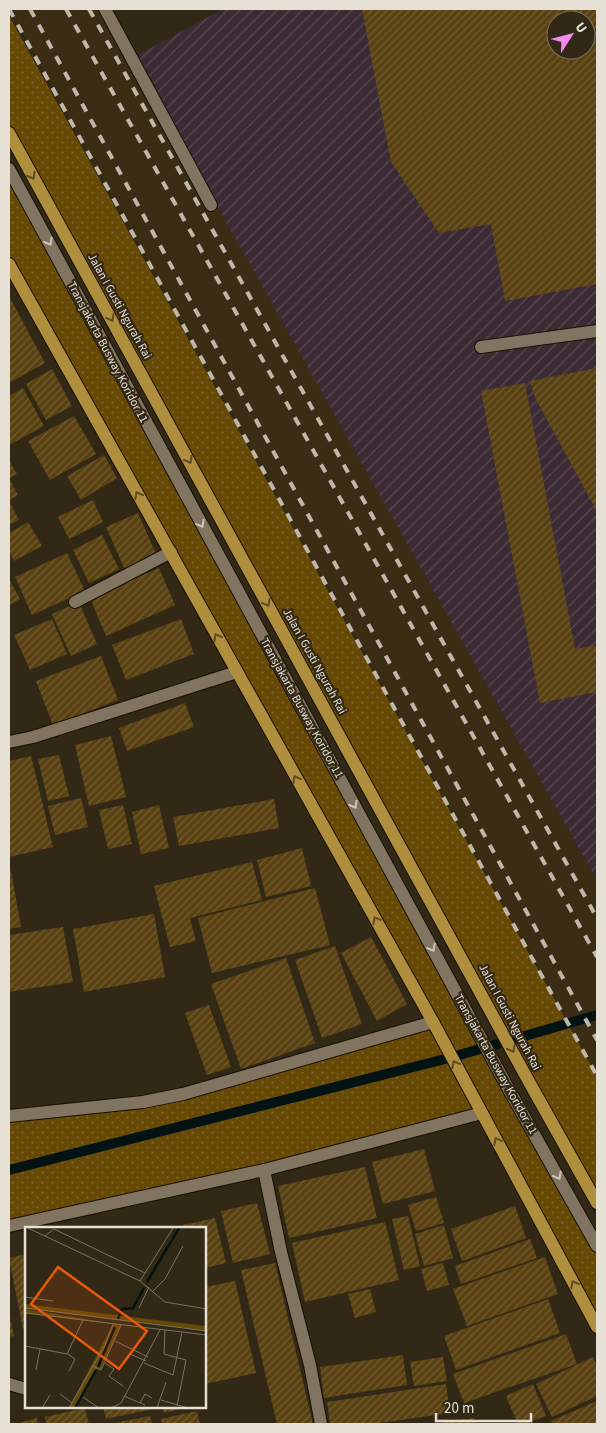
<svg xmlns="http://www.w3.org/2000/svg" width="606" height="1433" viewBox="0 0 606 1433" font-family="'Source Sans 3',sans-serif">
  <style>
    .industrial { fill: url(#industrial-furrows); fill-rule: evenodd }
    .built { fill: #3a2d14 }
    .grass { fill: url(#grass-dots) }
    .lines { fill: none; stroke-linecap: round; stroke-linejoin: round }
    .stream { stroke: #031213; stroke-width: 10 }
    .building { fill: url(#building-hatch) }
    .lane-casing { stroke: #191002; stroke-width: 14 }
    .street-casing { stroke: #191002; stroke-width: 14 }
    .primary-casing { stroke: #191002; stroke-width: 14 }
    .lane { stroke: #817561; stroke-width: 12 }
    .street { stroke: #817561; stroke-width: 12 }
    .primary { stroke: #af8e3e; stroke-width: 12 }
    .rail { stroke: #bfb7aa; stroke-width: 4; stroke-dasharray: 9 9; stroke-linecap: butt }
    .oneway { stroke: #5e4c24 }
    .oneway2 { stroke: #cec5b8 }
    .labels { text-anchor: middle; stroke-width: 4.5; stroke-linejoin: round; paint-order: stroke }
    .street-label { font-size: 12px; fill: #e7e0d5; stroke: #322816 }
    .inset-river { fill: none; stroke: #031213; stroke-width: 2.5 }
    .inset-road { fill: none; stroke: #7a7262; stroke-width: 1 }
    .view { fill: #e8590c; fill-opacity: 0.15; stroke: #e8590c; stroke-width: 2.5 }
    .inset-edge { fill: none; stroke: #e7e0d5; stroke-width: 2.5 }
  </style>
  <defs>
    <pattern id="industrial-furrows" width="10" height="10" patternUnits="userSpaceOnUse" patternTransform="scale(1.25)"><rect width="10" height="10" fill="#3c2b34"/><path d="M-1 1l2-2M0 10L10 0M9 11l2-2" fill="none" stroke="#584950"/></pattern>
    <pattern id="grass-dots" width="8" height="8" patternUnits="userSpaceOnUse" patternTransform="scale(1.25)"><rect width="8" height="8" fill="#674906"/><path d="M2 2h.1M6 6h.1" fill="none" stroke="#7d6329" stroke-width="1.8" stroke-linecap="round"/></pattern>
    <pattern id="building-hatch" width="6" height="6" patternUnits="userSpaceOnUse" patternTransform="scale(1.25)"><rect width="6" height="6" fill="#594111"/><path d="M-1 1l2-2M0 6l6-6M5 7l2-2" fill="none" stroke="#715c33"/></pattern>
  </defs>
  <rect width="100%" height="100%" fill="#322816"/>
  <path class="industrial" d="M223,9H597V881L132,58ZM556,20H586V50H556Z"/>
  <path class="built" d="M9,9H106L597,881V1073Z"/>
  <g class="grass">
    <path d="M9,16L597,1076V1201L9,133Z"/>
    <path d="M9,169L597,1243V1326L482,1113L264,1170L9,1223V1115L154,1100L432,1022L9,264Z"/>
  </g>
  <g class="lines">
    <path class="stream" d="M9,1170L449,1058L597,1015"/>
  </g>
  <g class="building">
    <path d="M362,9H561L563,20H556V50H568L572,68L569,50H586V20H564L562,9H597V284L505,301L491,224L439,233L391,162Z"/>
    <path d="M9,296L45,363L9,383Z"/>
    <path d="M597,368V516L593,504L535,398L530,381Z"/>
    <path d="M52,369L72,406L46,420L26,384Z"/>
    <path d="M525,383L575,649L597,645V692L540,703L481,391Z"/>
    <path d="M23,388L44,426L9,445V396Z"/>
    <path d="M74,416L96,454L50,480L28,441Z"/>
    <path d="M104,455L117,478L81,500L67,476Z"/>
    <path d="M9,460L17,474L9,478Z"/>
    <path d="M10,480L18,495L9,500V481Z"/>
    <path d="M93,500L103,522L69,539L58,517Z"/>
    <path d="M9,501L19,520L9,525Z"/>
    <path d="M138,513L157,556L125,570L106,527Z"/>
    <path d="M28,522L42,546L14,561L9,551V533Z"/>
    <path d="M102,535L119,569L89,583L73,550Z"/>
    <path d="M67,553L85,591L32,615L15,577Z"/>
    <path d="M159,568L175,605L106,636L90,598Z"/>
    <path d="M9,579L20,599L9,605Z"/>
    <path d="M79,602L97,644L71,656L52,614Z"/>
    <path d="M52,619L67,654L30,670L14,635Z"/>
    <path d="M181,619L194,654L126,680L112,645Z"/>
    <path d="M101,656L118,700L53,725L36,681Z"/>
    <path d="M185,703L194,727L127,751L119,728Z"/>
    <path d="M111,736L126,797L89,806L75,745Z"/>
    <path d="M59,755L69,796L48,801L38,759Z"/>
    <path d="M31,756L53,847L9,857V761Z"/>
    <path d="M81,798L88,827L55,835L48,806Z"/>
    <path d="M274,799L279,828L179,846L173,817Z"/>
    <path d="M123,805L132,844L108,849L99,810Z"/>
    <path d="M159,805L169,848L141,854L132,812Z"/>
    <path d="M302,848L311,886L266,897L257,860Z"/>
    <path d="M252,862L262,900L190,918L196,941L170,947L154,886Z"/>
    <path d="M9,871H11L21,927L9,929Z"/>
    <path d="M315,888L330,945L212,973L198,918Z"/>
    <path d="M154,914L165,977L84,992L73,929Z"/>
    <path d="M63,927L73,982L9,992V935Z"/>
    <path d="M371,937L407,1004L377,1021L341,953Z"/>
    <path d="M335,946L362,1024L322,1038L295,960Z"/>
    <path d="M286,958L315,1043L241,1069L211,984Z"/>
    <path d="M209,1005L231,1067L207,1075L185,1013Z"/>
    <path d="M424,1149L435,1191L383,1204L372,1162Z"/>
    <path d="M365,1167L377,1218L289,1238L278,1186Z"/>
    <path d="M436,1197L444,1223L416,1231L408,1205Z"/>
    <path d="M257,1203L270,1254L233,1263L221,1211Z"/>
    <path d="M515,1206L526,1238L462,1261L451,1229Z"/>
    <path d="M408,1216L420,1266L404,1270L392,1219Z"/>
    <path d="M215,1218L226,1263L205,1268V1228H184L183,1225Z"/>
    <path d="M385,1222L399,1280L305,1302L292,1243Z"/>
    <path d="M444,1225L453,1258L424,1266L415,1234Z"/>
    <path d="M530,1239L537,1258L461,1284L455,1266Z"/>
    <path d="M26,1254V1328L23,1329L9,1258Z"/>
    <path d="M545,1257L558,1294L467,1326L453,1289Z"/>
    <path d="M275,1263L313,1424H277L241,1270Z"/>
    <path d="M443,1263L449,1285L427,1291L421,1269Z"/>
    <path d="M235,1281L256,1373L205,1384V1287Z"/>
    <path d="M370,1289L376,1312L355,1318L348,1294Z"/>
    <path d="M548,1299L560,1333L456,1370L444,1336Z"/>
    <path d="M9,1312L14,1336L9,1337Z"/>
    <path d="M566,1334L577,1364L464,1403L453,1374Z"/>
    <path d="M403,1355L407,1385L324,1398L320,1367Z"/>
    <path d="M443,1357L447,1381L414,1386L410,1362Z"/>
    <path d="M593,1357L597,1366V1396L552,1417L536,1384Z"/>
    <path d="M446,1384L450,1413L372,1424H330L327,1402Z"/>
    <path d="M533,1384L546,1416L524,1424H518L506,1396Z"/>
    <path d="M597,1401V1424H553L551,1421Z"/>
    <path d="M103,1407H152L153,1409L106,1419Z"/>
    <path d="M163,1407H188L164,1413Z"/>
    <path d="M85,1408L89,1424H46L45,1417Z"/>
    <path d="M197,1411L200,1424H162L161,1419Z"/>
    <path d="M150,1416L152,1424H115V1423Z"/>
    <path d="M37,1418L38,1424H16Z"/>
    <path d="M474,1418L475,1424H440V1423Z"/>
  </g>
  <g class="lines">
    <g class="lane-casing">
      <g id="lane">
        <path d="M9,169L508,1088L597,1246"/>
        <path d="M481,347L597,331"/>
      </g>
    </g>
    <g class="street-casing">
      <g id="street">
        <path d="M105,9L211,205"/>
        <path d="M75,602L171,552"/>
        <path d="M9,742L33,737L237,672"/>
        <path d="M9,1116L143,1102L183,1094L433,1022"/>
        <path d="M264,1170L281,1252L310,1365L321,1424"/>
        <path d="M9,1226L264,1170L482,1113"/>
        <path d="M9,1384L26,1389"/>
      </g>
    </g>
    <g class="primary-casing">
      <g id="primary">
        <path d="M9,133L528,1080L597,1203"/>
        <path d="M9,264L433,1022L597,1327"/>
      </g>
    </g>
    <use href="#lane" class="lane"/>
    <use href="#street" class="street"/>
    <use href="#primary" class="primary"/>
    <g class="rail">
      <path d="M9,9L597,1076"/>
      <path d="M30,9L597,1040"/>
      <path d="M66,9L597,957"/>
      <path d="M89,9L597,918"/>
    </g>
  </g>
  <defs><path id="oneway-chevron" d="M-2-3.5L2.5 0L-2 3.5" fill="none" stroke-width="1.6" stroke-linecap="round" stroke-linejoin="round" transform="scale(1.25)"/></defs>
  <g class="oneway">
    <use href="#oneway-chevron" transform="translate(32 176) rotate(61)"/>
    <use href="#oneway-chevron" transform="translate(111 318) rotate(61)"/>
    <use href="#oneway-chevron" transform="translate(189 460) rotate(61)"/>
    <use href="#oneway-chevron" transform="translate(138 495) rotate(-119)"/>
    <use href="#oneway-chevron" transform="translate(267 603) rotate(61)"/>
    <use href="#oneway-chevron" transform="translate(217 637) rotate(-119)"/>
    <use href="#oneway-chevron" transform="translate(296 779) rotate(-119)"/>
    <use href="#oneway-chevron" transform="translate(376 920) rotate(-119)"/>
    <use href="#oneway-chevron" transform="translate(512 1049) rotate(62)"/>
    <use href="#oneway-chevron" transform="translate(455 1064) rotate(-118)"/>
    <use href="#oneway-chevron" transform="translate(497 1141) rotate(-118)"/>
    <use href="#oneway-chevron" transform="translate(574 1284) rotate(-118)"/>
  </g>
  <g class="oneway2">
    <use href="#oneway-chevron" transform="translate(49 242) rotate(61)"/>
    <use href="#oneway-chevron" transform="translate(201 524) rotate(61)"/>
    <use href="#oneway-chevron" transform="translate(354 805) rotate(61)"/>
    <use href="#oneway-chevron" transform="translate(432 948) rotate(61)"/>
    <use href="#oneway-chevron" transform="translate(558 1176) rotate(61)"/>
  </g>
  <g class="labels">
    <g class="street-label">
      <text transform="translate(120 306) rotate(61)" y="4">Jalan I Gusti Ngurah Rai</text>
      <text transform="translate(108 352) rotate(62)" y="4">Transjakarta Busway Koridor 11</text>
      <text transform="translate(315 661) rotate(61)" y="4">Jalan I Gusti Ngurah Rai</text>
      <text transform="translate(302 708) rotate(61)" y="4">Transjakarta Busway Koridor 11</text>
      <text transform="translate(510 1017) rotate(62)" y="4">Jalan I Gusti Ngurah Rai</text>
      <text transform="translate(496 1064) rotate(61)" y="4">Transjakarta Busway Koridor 11</text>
    </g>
  </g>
  <g transform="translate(25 1227)">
    <rect width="181" height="181" fill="#322816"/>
    <path d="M0,77L181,99V104L0,81ZM0,82L96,98L75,143L72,141L50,181H44L88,97L0,86Z" fill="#674906"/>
    <path class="inset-river" d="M122,55L154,1M93,92L97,82L108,81L119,61M73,140L90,100M50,181L71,143"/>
    <path class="inset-road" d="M3,1L115,54L140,75L182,82M20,9L29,2L120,46M115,54L148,1M128,64L140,52L158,19M0,70L28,74M0,81L182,104M114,81L124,60M0,86L182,108M140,103L139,127L161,133L152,179M90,114L123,130M0,119L42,127L58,93M43,127L50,132L44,144M105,127L121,134M80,136L89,142L84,149L98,159M119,136L148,148L157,105M68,139L76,143L96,98M11,143L15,122M35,167L47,176M99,169L120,178M58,170L74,181M136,173L163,181M115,176L120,167L127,171M17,181L25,168M44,181L80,118L88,97M86,181L96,176L135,103M132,181L141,155"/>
    <path class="view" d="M33,40L122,104L94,142L6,77Z"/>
    <rect width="181" height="181" class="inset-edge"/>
  </g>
  <rect width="606" height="1433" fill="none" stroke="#e7e0d5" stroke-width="20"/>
  <g transform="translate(571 35) rotate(54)"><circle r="24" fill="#322816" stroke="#7a7262"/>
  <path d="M0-4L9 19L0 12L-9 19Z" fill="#f38af2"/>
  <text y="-8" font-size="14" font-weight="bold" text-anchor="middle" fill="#e7e0d5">U</text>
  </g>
  <path d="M436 1413v8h95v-8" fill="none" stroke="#e7e0d5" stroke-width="2.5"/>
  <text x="444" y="1413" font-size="15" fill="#e7e0d5" stroke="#322816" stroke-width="4" paint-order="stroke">20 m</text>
</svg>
